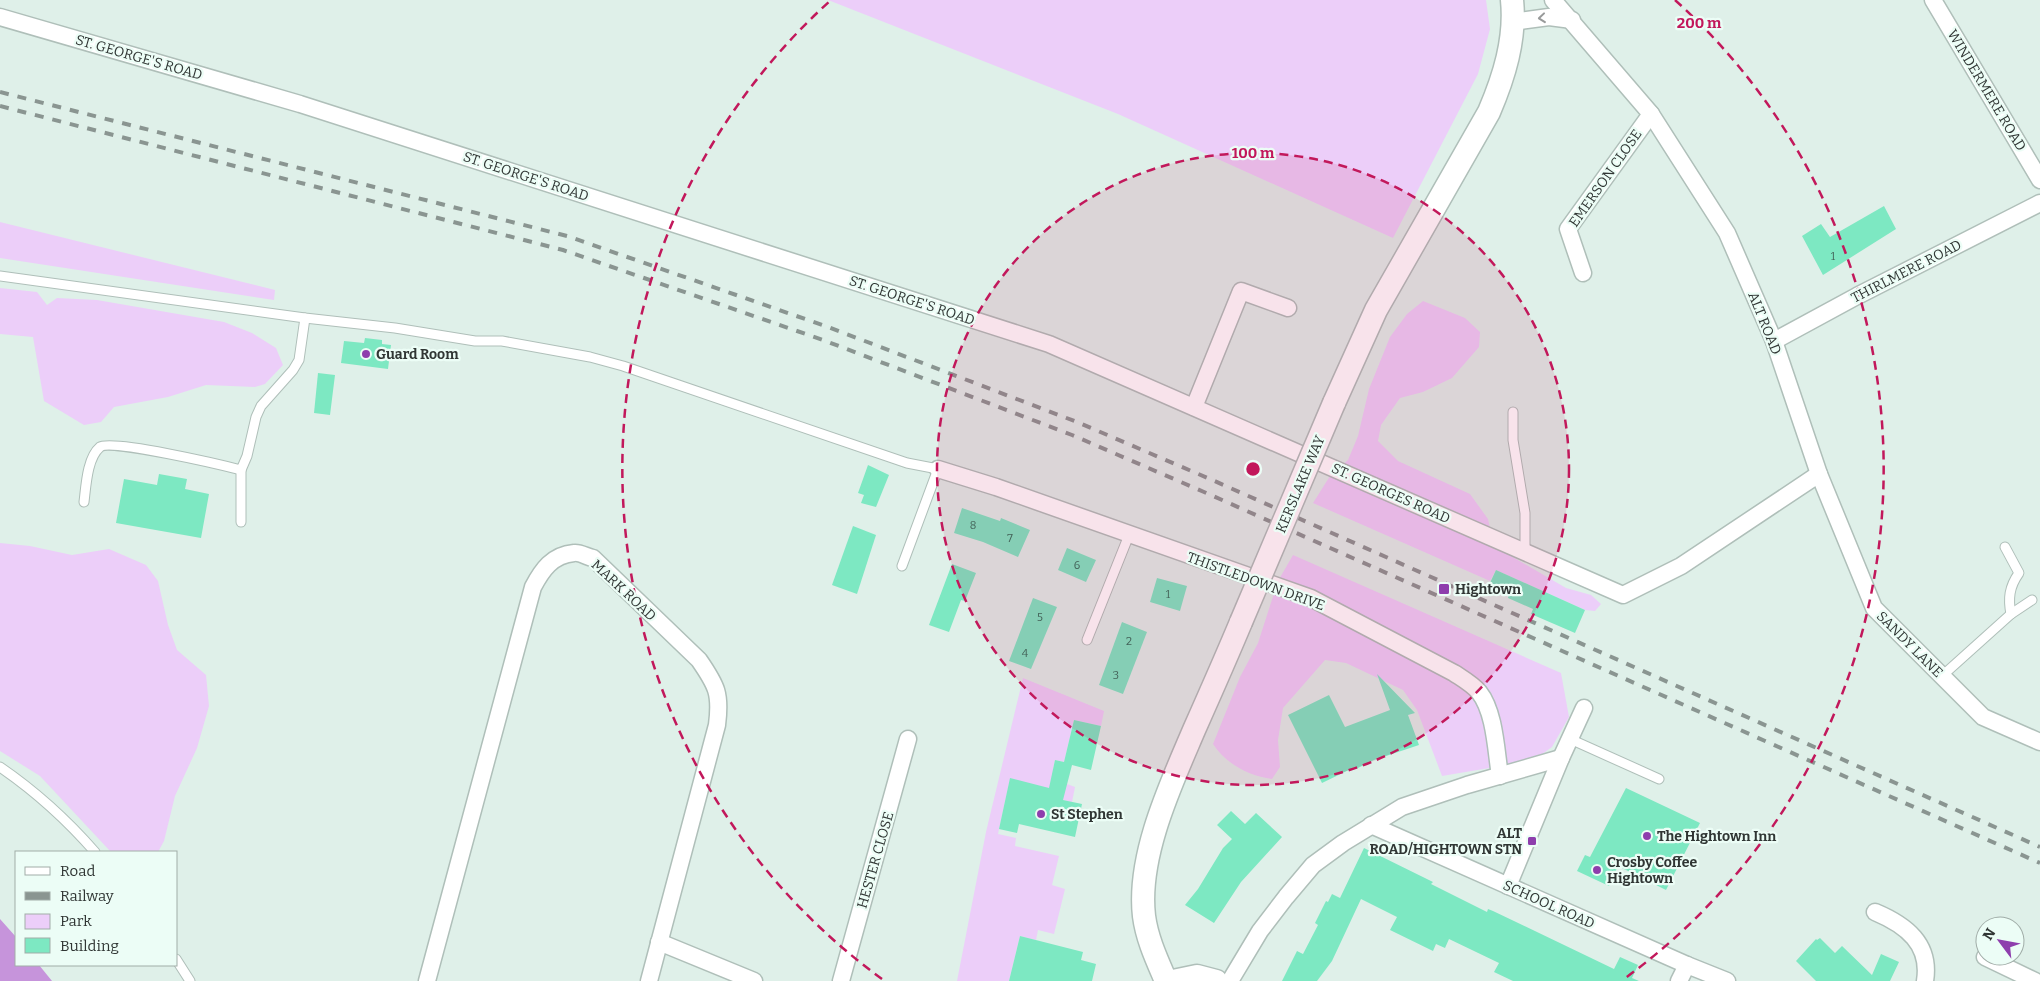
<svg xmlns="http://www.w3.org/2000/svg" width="2040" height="981" viewBox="0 0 2040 981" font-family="Bitter,serif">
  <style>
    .green { fill: #eccef9 }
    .water { fill: #c694db }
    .building { fill: #7de8c2 }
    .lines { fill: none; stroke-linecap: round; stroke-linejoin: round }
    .lane-casing { stroke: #afbfb9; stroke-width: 11 }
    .street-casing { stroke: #afbfb9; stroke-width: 19 }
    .secondary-casing { stroke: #afbfb9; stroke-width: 25 }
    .lane { stroke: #fff; stroke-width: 9 }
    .street { stroke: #fff; stroke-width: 16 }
    .secondary { stroke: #fff; stroke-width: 22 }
    .rail { stroke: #8a9591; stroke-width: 4; stroke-dasharray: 9 9; stroke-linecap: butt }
    .secondary-bridge-casing { stroke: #afbfb9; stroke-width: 25; stroke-linecap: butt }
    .secondary-bridge { stroke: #fff; stroke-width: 22 }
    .oneway { stroke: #989a9a }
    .ring { fill: none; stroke: #c2185b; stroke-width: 2.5; stroke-dasharray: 9 6 }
    .poi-dot { fill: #8e3ead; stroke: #ecfdf6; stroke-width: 2 }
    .labels { text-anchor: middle; stroke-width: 4.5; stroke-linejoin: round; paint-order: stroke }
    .number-label { font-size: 11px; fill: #436258 }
    .street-label { font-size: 14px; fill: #303634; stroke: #ecfdf6 }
    .poi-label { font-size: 14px; font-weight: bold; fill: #303634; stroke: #ecfdf6; text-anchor: start }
    .centre { fill: #c2185b; stroke: #ecfdf6; stroke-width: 2.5 }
    .ring-label { font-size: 15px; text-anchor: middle; font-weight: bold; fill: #c2185b; stroke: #ecfdf6; stroke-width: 4.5; stroke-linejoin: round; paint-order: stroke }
  </style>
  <rect width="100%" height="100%" fill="#dff0e9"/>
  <g class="green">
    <path d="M828,0H1486L1490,29L1478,74L1393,238L1118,114Z"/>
    <path d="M0,222L275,290L274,300L0,258Z"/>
    <path d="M0,288L37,292L47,305L57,298L97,300L224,322L252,333L276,348L283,365L265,384L255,387L206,385L168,397L114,407L101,422L84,425L44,401L33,337L0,334Z"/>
    <path d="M1423,301L1465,318L1480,332L1479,347L1452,378L1423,392L1400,398L1381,425L1378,441L1398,461L1470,494L1488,519L1492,537L1504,552L1566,588L1591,595L1601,604L1595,611L1585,610L1496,570L1490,581L1313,503L1330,476L1348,460L1358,436L1369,389L1390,337L1407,314Z"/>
    <path d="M0,543L30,546L72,555L109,549L146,565L158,581L168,625L177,650L206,675L209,706L197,748L175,796L164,841L158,852H111L40,776L0,751Z"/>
    <path d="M1293,555L1561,673L1569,717L1552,747L1538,757L1519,763L1442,776L1417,710L1403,690L1346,663L1325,660L1283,708L1278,740L1280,767L1272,779C1249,776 1226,764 1213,744L1240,677L1258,643L1278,581Z"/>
    <path d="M1023,678L1104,711L1101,726L1074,720L1064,762L1055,760L1053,769L1070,773L1067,784L1075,787L1072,802L1027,792L1010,779L999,829L998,834L1016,838L1015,846L1059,856L1052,885L1065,889L1054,934L1038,930L1036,940L1020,936L1009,981H957L986,832Z"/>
  </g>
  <path class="water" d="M0,919L16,937V965H39L52,981H0Z"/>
  <g class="building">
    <path d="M1884,206L1896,229L1823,275L1802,236L1821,224L1830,237Z"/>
    <path d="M365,338L382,340V344L391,345L388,369L341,363L344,341L364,343Z"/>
    <path d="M318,373L335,375L330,415L314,413Z"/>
    <path d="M868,465L889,475L876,507L861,503L864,495L858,493Z"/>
    <path d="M159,474L187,479L185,489L209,494L201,538L116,523L124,479L157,485Z"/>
    <path d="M962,508L1000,521L1001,518L1030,530L1018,557L983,542L954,533Z"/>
    <path d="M853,526L876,535L857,594L832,585Z"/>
    <path d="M1067,548L1096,560L1086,582L1058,570Z"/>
    <path d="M952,564L976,573L965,601L961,600L949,632L929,625Z"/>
    <path d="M1496,570L1585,610L1575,633L1531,614L1533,609L1508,598L1509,594L1489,585Z"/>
    <path d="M1157,578L1187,586L1180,611L1150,602Z"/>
    <path d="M1033,598L1057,607L1031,669L1009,661Z"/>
    <path d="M1122,622L1147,632L1123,694L1099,685Z"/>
    <path d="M1377,674L1415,713L1408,715L1419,745L1374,760L1356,769L1355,767L1322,783L1288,715L1329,695L1345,727L1390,710Z"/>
    <path d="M1074,720L1101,726L1091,770L1072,765L1063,800L1082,804L1075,837L1019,824L1017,833L999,829L1010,778L1049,788L1055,760L1064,762Z"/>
    <path d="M1626,788L1700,823L1666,890L1618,866L1609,886L1577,871L1585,855L1590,857Z"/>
    <path d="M1231,811L1245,824L1256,813L1282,837L1241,882L1214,923L1185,905L1198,889L1223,848L1232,839L1217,825Z"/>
    <path d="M1364,848L1433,882L1431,884L1487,912L1488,909L1493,911L1614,969L1620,957L1638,965L1632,978L1639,981H1513L1494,972L1499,963L1449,939L1445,948L1436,944L1433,951L1390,930L1397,917L1361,899L1332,961L1317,981H1282L1297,951L1303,954L1318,925L1315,923L1326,901L1328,902L1332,894L1340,898Z"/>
    <path d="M1020,936L1083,952L1081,960L1096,964L1092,981H1009Z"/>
    <path d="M1820,938L1835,953L1842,946L1872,975L1881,954L1899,962L1890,981H1816L1796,961L1816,939L1817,940Z"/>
  </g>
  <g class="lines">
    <g class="lane-casing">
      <g id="lane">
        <path d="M0,276L305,318L395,328L475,341H502L590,357L623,366L907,463L938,469L902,566"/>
        <path d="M1513,412V440L1525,513V552"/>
        <path d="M84,502C86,486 87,458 100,447C111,439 222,465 241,470L247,456L256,417L261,406L293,370L299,360L305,318"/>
        <path d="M241,522V470"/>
        <path d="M2005,547L2019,573C2009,587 2008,599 2011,614"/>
        <path d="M1087,640L1129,535"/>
        <path d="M1942,676L2011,614L2032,600"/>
        <path d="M1570,739L1659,779"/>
        <path d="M0,767C35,791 67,820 95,852"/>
        <path d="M176,959L190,981"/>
      </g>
    </g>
    <g class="street-casing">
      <g id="street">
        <path d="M1553,0L1651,114L1727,233L1774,341L1819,474L1874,608L1983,717L2040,742"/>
        <path d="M1933,0L2040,180"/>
        <path d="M0,17L300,104L1049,344L1623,595L1681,566L1819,474"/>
        <path d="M1512,22L1549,17L1572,20"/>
        <path d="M1583,273L1568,229L1651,114"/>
        <path d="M1774,341L1857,296L2040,203"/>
        <path d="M1194,407L1241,291L1288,308"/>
        <path d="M938,469L996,487L1311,598L1454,673C1463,679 1472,684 1479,692C1495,712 1496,751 1500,776"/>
        <path d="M1371,825L1687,965L1727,981"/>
        <path d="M1508,886L1561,758L1584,708"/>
        <path d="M1875,912C1906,925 1931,944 1925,981"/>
        <path d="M659,942L754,981"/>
        <path d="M1985,957L2035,981"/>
        <path d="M427,981L533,587C542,570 552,555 574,553C580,552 587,557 593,558L699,660C717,686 721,694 717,725L649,981"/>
        <path d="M841,981L908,739"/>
        <path d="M1230,981L1260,931L1286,897L1313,865L1343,843L1402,807L1467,785L1561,758"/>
        <path d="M1679,981L1687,965"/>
      </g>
    </g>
    <g class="secondary-casing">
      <g id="secondary">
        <path d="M1334,403L1376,310L1489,112C1504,77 1516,39 1512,0"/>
        <path d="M1166,981C1157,960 1147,939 1144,916C1137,856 1171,784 1194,730C1210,694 1226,658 1241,622"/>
        <path d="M1173,981L1197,976L1216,981"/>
      </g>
    </g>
    <use href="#lane" class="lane"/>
    <use href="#street" class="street"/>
    <use href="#secondary" class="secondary"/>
    <g class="rail">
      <path d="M0,92L567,236L828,327L1077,422L1210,479L2040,847"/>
      <path d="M0,106L563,250L823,340L1072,435L1204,492L2040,863"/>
    </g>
    <g class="secondary-bridge-casing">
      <path id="secondary-bridge" d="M1241,622L1334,403"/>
    </g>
    <use href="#secondary-bridge" class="secondary-bridge"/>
  </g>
  <defs><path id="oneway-chevron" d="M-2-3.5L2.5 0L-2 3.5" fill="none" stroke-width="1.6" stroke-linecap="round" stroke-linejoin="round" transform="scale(1.25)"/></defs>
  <use class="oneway" href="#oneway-chevron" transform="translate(1542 18) rotate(174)"/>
  <circle cx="1253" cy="469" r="316" fill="#c2185b" fill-opacity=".12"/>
  <g class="ring">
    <circle cx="1253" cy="469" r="316"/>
    <path d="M882 979A631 631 0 0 1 831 0M1675 0A631 631 0 0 1 1624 979"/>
  </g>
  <g class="poi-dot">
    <circle cx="366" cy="354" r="5"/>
    <rect x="1438" y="583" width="12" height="12" rx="2.5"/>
    <circle cx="1041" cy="814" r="5"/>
    <circle cx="1647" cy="836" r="5"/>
    <rect x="1527" y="836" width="10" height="10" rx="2.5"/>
    <circle cx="1597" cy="870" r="5"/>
  </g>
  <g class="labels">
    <g class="number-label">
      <text x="1833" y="260">1</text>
      <text x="973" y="529">8</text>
      <text x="1010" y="542">7</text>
      <text x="1077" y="569">6</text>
      <text x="1168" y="598">1</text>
      <text x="1040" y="621">5</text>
      <text x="1129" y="645">2</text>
      <text x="1025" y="657">4</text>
      <text x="1116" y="679">3</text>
    </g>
    <g class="street-label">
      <text transform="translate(139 57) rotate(16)" y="5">ST. GEORGE'S ROAD</text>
      <text transform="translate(1987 90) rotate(59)" y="5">WINDERMERE ROAD</text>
      <text transform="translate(526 176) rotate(18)" y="5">ST. GEORGE'S ROAD</text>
      <text transform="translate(1605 178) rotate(-55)" y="5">EMERSON CLOSE</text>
      <text transform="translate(1906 271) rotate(-27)" y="5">THIRLMERE ROAD</text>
      <text transform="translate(912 300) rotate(18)" y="5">ST. GEORGE'S ROAD</text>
      <text transform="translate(1765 323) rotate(68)" y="5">ALT ROAD</text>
      <text transform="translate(1300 484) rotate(-67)" y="5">KERSLAKE WAY</text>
      <text transform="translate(1391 493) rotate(24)" y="5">ST. GEORGES ROAD</text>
      <text transform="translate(1256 581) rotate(20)" y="5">THISTLEDOWN DRIVE</text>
      <text transform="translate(624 590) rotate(43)" y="5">MARK ROAD</text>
      <text transform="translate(1910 644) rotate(45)" y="5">SANDY LANE</text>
      <text transform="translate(875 860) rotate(-74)" y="5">HESTER CLOSE</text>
      <text transform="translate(1549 904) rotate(24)" y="5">SCHOOL ROAD</text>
    </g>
    <g class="poi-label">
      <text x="376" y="359">Guard Room</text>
      <text x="1455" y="594">Hightown</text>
      <text x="1051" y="819">St Stephen</text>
      <text x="1522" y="838" text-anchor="end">ALT<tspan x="1522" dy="16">ROAD/HIGHTOWN STN</tspan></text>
      <text x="1657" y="841">The Hightown Inn</text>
      <text x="1607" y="867">Crosby Coffee<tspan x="1607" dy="16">Hightown</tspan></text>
    </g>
  </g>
  <circle cx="1253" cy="469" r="8" class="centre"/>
  <g class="ring-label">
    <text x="1699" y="28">200 m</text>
    <text x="1253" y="158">100 m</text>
  </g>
  <rect x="15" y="851" width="162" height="115" fill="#ecfdf6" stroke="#a1ada8"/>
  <rect x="25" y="867" width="25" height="8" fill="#ffffff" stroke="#a1ada8"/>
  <text x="60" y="876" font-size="15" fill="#303634">Road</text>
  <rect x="25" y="892" width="25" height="8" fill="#8a9591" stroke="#a1ada8"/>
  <text x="60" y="901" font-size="15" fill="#303634">Railway</text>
  <rect x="25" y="914" width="25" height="15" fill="#eccef9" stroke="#a1ada8"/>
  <text x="60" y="926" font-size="15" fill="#303634">Park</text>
  <rect x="25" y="938" width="25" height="15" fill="#7de8c2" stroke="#a1ada8"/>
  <text x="60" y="951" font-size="15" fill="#303634">Building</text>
  <g transform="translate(2000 941) rotate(302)"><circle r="24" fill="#ecfdf6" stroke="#a1ada8"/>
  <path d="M0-4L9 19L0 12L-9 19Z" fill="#8e3ead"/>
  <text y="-8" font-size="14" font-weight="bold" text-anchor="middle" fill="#303634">N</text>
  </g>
</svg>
